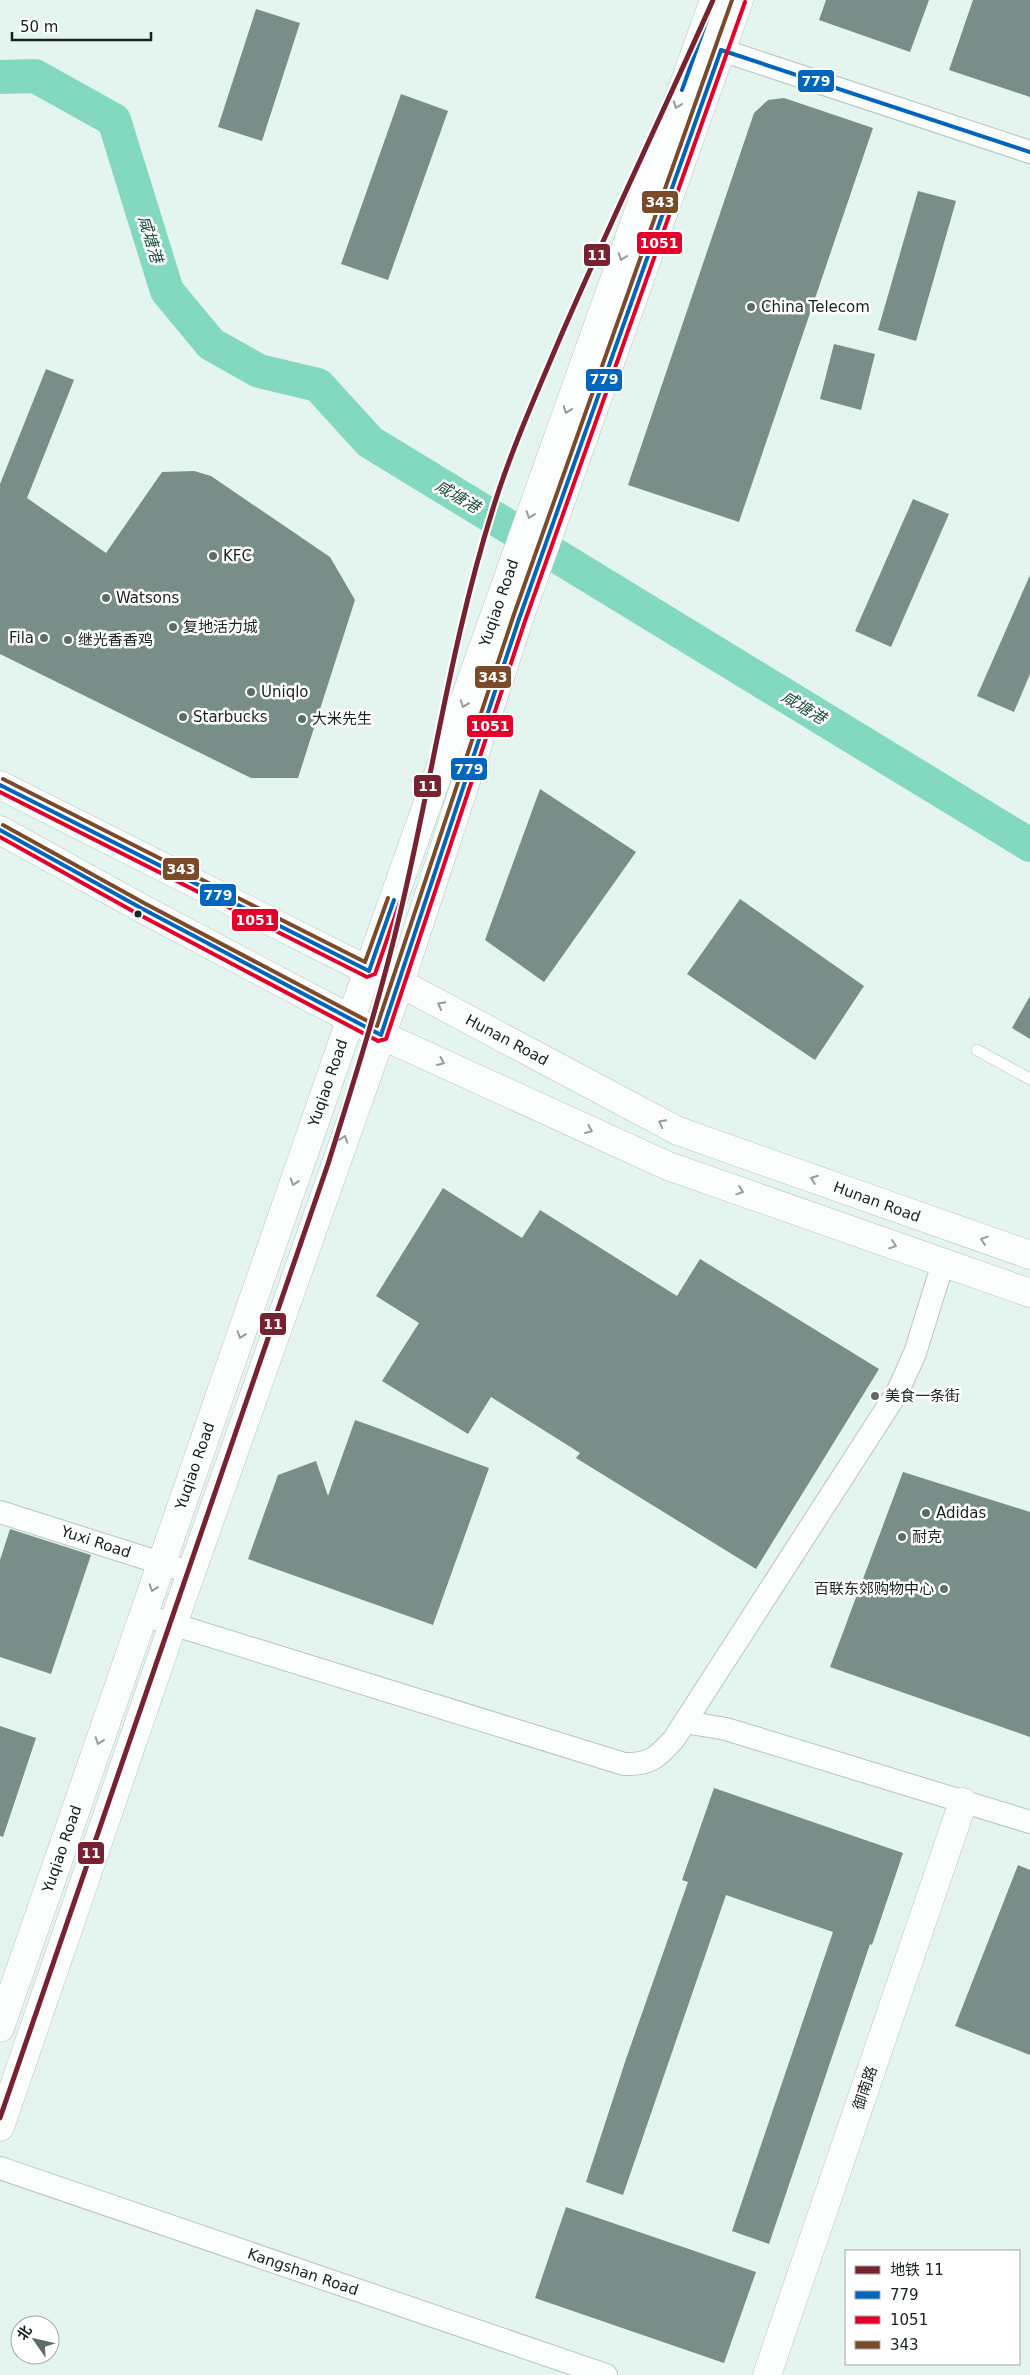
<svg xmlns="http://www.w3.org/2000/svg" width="1030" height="2375" viewBox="0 0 1030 2375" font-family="'DejaVu Sans','Noto Sans SC',sans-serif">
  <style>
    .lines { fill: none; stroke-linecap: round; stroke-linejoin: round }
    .river { stroke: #83d8c0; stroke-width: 34 }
    .building { fill: #798e88 }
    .service-casing { stroke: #b7c4bf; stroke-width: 12 }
    .minor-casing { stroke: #b7c4bf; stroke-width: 24 }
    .tertiary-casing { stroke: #b7c4bf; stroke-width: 29 }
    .secondary-casing { stroke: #b7c4bf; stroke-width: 29 }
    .primary-casing { stroke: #b7c4bf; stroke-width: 29 }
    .service { stroke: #fbfefd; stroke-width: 11 }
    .minor { stroke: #fbfefd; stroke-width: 22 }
    .tertiary { stroke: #fbfefd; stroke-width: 28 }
    .secondary { stroke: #fbfefd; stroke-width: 28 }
    .primary { stroke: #fbfefd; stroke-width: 28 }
    .bus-1-casing { stroke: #fff; stroke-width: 8 }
    .bus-2-casing { stroke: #fff; stroke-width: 8 }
    .bus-3-casing { stroke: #fff; stroke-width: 8 }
    .bus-1 { stroke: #0065bd; stroke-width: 4 }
    .bus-2 { stroke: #e4002b; stroke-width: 4 }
    .bus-3 { stroke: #7a4b2a; stroke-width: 4 }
    .metro-1-casing { stroke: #fff; stroke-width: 9 }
    .metro-1 { stroke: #76232f; stroke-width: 5 }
    .oneway { stroke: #949b99 }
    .poi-dot { fill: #5e6c67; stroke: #fff; stroke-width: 2 }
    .bus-dot { fill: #16221e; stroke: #fff; stroke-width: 2 }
    .labels { text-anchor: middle; stroke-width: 5; stroke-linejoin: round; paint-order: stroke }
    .poi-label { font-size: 15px; fill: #16221e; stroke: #fff; text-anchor: start }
    .street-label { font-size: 15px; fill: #16221e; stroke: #fff }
    .water-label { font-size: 16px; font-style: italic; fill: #1a4b3d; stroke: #fff }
    .line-badge { stroke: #fff; stroke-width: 2 }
    .badge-label { font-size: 14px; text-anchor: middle; font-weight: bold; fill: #fff }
  </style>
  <rect width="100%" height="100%" fill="#e4f5ef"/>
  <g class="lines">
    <path class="river" d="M0,77L35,76L114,120L167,291L211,344L259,371L318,385L370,442L1030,845"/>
  </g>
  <g class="building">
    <path d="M826,0H929L910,52L819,20Z"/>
    <path d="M973,0H1030V97L949,70Z"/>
    <path d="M256,9L300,23L262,141L218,127Z"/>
    <path d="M401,94L448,111L388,280L341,264Z"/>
    <path d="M784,98L873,128L739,522L628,485L754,113L768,100Z"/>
    <path d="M918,191L956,201L916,341L878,330Z"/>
    <path d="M834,344L875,354L861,410L820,399Z"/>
    <path d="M46,369L74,380L27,498L106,553L162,472L194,471L211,476L330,557L355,600L298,778H251L0,654V484Z"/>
    <path d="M913,499L949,514L891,647L855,631Z"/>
    <path d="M1030,575V674L1014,712L977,696Z"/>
    <path d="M540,789L636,852L544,982L485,940Z"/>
    <path d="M740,899L864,986L815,1060L687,974Z"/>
    <path d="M1030,996V1039L1012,1028Z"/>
    <path d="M443,1188L522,1238L540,1210L677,1296L700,1259L879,1369L756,1569L576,1458L580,1453L491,1397L468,1434L382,1381L419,1323L376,1296Z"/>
    <path d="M355,1420L489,1468L433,1625L248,1559L278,1475L316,1461L328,1496Z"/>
    <path d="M903,1472L1030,1512V1737L830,1667Z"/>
    <path d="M10,1529L91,1555L51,1674L0,1657V1560Z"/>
    <path d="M0,1726L36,1738L3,1837L0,1836Z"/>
    <path d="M714,1788L903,1853L872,1945L870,1944L769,2244L732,2231L833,1932L726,1895L623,2195L586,2182L626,2059L688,1882L682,1880Z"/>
    <path d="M1018,1865L1030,1870V2055L955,2026Z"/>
    <path d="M566,2207L756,2272L724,2363L535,2298Z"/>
  </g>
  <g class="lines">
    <g class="service-casing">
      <path id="service" d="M977,1050L1030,1079"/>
    </g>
    <g class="minor-casing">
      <g id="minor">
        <path d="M706,45L1030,152"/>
        <path d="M0,1512L192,1573"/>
        <path d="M143,1615L624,1764C650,1765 658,1757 674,1739L898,1391L915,1353L943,1263"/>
        <path d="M685,1722L726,1729L1030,1822"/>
        <path d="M0,2168L606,2375"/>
      </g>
    </g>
    <g class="tertiary-casing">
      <path id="tertiary" d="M767,2375L963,1802"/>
    </g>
    <g class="secondary-casing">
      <g id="secondary">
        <path d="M0,2028L351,1018L714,0"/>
        <path d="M0,2127L173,1624L400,983L519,619L739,0"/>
      </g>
    </g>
    <g class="primary-casing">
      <g id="primary">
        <path d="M0,785L369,971L400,983L678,1131L1030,1255"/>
        <path d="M0,830L141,908L381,1035L668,1166L1030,1293"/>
      </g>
    </g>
    <use href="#service" class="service"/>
    <use href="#minor" class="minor"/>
    <use href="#tertiary" class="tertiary"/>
    <use href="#secondary" class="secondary"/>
    <use href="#primary" class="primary"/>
    <g class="bus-1-casing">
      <g id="bus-1">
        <path d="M682,90L714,0"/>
        <path d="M0,785L369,971L394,900"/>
        <path d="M0,830L141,908L381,1035L519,619L721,50L1030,152"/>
      </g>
    </g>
    <g class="bus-2-casing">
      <g id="bus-2">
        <path d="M0,792L367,977L375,974L400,902"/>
        <path d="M0,837L138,914L378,1041L386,1039L525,621L745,2"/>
      </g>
    </g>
    <g class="bus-3-casing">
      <g id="bus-3">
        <path d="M3,779L365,962L388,898"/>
        <path d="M3,825L144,903L377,1026L513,617L732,0"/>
      </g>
    </g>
    <use href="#bus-1" class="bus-1"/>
    <use href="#bus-2" class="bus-2"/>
    <use href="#bus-3" class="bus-3"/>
    <g class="metro-1-casing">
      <path id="metro-1" d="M0,2118L328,1164C354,1081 380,999 400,914C433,776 452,635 496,499C513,446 538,390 560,338C609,225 663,113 713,0"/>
    </g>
    <use href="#metro-1" class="metro-1"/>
  </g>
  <defs><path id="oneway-chevron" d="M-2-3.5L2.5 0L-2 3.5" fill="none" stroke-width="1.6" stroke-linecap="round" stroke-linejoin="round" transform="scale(1.25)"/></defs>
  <g class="oneway">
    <use href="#oneway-chevron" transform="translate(677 105) rotate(110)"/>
    <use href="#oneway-chevron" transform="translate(622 257) rotate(110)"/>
    <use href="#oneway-chevron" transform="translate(567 410) rotate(110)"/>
    <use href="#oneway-chevron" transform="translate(530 515) rotate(109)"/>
    <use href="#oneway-chevron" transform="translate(464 704) rotate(109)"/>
    <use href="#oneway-chevron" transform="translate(441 1005) rotate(-152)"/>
    <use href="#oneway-chevron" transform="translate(441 1062) rotate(24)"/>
    <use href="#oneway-chevron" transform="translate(662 1123) rotate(-152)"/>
    <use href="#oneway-chevron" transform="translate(589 1130) rotate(24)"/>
    <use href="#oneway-chevron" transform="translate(344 1139) rotate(-71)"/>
    <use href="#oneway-chevron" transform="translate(814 1179) rotate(-160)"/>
    <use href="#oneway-chevron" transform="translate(294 1182) rotate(109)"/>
    <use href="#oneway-chevron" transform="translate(740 1191) rotate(19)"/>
    <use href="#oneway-chevron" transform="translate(984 1240) rotate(-161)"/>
    <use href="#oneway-chevron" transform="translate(893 1245) rotate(19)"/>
    <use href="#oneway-chevron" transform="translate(241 1335) rotate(109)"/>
    <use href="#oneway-chevron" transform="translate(153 1588) rotate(109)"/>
    <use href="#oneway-chevron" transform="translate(99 1741) rotate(109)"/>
  </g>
  <g class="poi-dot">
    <circle cx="751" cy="307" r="5"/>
    <circle cx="213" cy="556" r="5"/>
    <circle cx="106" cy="598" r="5"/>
    <circle cx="173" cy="627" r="5"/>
    <circle cx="44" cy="638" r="5"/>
    <circle cx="68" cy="640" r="5"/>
    <circle cx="251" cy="692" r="5"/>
    <circle cx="183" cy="717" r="5"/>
    <circle cx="302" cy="719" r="5"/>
    <circle cx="875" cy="1396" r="5"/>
    <circle cx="926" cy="1513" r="5"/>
    <circle cx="902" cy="1537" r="5"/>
    <circle cx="944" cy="1589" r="5"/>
  </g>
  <circle class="bus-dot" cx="138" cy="914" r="4.5"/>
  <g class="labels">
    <g class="poi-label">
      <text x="761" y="312">China Telecom</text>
      <text x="223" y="561">KFC</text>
      <text x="116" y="603">Watsons</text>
      <text x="183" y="632">复地活力城</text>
      <text x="34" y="643" text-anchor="end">Fila</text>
      <text x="78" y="645">继光香香鸡</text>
      <text x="261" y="697">Uniqlo</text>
      <text x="193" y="722">Starbucks</text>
      <text x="312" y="724">大米先生</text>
      <text x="885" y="1401">美食一条街</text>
      <text x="936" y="1518">Adidas</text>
      <text x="912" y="1542">耐克</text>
      <text x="934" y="1594" text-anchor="end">百联东郊购物中心</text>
    </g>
    <g class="street-label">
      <text transform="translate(499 603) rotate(-71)" y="5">Yuqiao Road</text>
      <text transform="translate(507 1040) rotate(28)" y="5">Hunan Road</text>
      <text transform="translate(328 1083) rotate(-71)" y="5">Yuqiao Road</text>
      <text transform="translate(877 1202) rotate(20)" y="5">Hunan Road</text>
      <text transform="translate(195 1466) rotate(-71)" y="5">Yuqiao Road</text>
      <text transform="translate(96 1542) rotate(18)" y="5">Yuxi Road</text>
      <text transform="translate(62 1849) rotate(-71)" y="5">Yuqiao Road</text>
      <text transform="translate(865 2088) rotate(-71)" y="5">御南路</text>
      <text transform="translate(303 2272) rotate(19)" y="5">Kangshan Road</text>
    </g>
    <g class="water-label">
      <text transform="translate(151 239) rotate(73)" y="6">咸塘港</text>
      <text transform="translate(458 496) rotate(31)" y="6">咸塘港</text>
      <text transform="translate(804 707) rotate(31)" y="6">咸塘港</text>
    </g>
  </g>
  <g class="line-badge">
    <rect x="797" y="69" width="38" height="24" rx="5" fill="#0065bd"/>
    <rect x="641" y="190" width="38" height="24" rx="5" fill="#7a4b2a"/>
    <rect x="636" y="231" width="47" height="24" rx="5" fill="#e4002b"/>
    <rect x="583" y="243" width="28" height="24" rx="5" fill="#76232f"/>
    <rect x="585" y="368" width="38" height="24" rx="5" fill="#0065bd"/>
    <rect x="474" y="665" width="38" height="24" rx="5" fill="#7a4b2a"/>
    <rect x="466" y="714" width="48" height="24" rx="5" fill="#e4002b"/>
    <rect x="450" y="757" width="38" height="24" rx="5" fill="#0065bd"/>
    <rect x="413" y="774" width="29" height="24" rx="5" fill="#76232f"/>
    <rect x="162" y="857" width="38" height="24" rx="5" fill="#7a4b2a"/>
    <rect x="199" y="883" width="38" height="24" rx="5" fill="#0065bd"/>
    <rect x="231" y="908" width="48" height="24" rx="5" fill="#e4002b"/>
    <rect x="259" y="1312" width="28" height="24" rx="5" fill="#76232f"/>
    <rect x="77" y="1841" width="28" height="24" rx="5" fill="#76232f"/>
  </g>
  <g class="badge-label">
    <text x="816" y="86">779</text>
    <text x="660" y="207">343</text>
    <text x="659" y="248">1051</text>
    <text x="597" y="260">11</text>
    <text x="604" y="384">779</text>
    <text x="493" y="682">343</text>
    <text x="490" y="731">1051</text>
    <text x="469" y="774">779</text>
    <text x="428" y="791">11</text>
    <text x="181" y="874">343</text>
    <text x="218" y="900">779</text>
    <text x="255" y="925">1051</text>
    <text x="273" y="1329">11</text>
    <text x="91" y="1858">11</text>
  </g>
  <rect x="845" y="2250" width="175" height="115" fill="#ffffff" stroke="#a2a7a5"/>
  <rect x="855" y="2266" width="25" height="8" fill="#76232f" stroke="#a2a7a5"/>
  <text x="890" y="2275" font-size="15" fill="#16221e">地铁 11</text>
  <rect x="855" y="2291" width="25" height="8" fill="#0065bd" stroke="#a2a7a5"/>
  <text x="890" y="2300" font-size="15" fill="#16221e">779</text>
  <rect x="855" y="2316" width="25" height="8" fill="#e4002b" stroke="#a2a7a5"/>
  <text x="890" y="2325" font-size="15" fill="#16221e">1051</text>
  <rect x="855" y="2341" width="25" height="8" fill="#7a4b2a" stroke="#a2a7a5"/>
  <text x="890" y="2350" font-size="15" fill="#16221e">343</text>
  <g transform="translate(35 2340) rotate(304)"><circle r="24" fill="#ffffff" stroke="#a2a7a5"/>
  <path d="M0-4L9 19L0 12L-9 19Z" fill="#5e6c67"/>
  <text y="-8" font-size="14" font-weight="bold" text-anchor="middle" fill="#16221e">北</text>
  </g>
  <path d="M12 32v8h139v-8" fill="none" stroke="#16221e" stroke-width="2.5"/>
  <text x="20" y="32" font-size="15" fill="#16221e" stroke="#ffffff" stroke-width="4" paint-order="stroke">50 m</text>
</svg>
